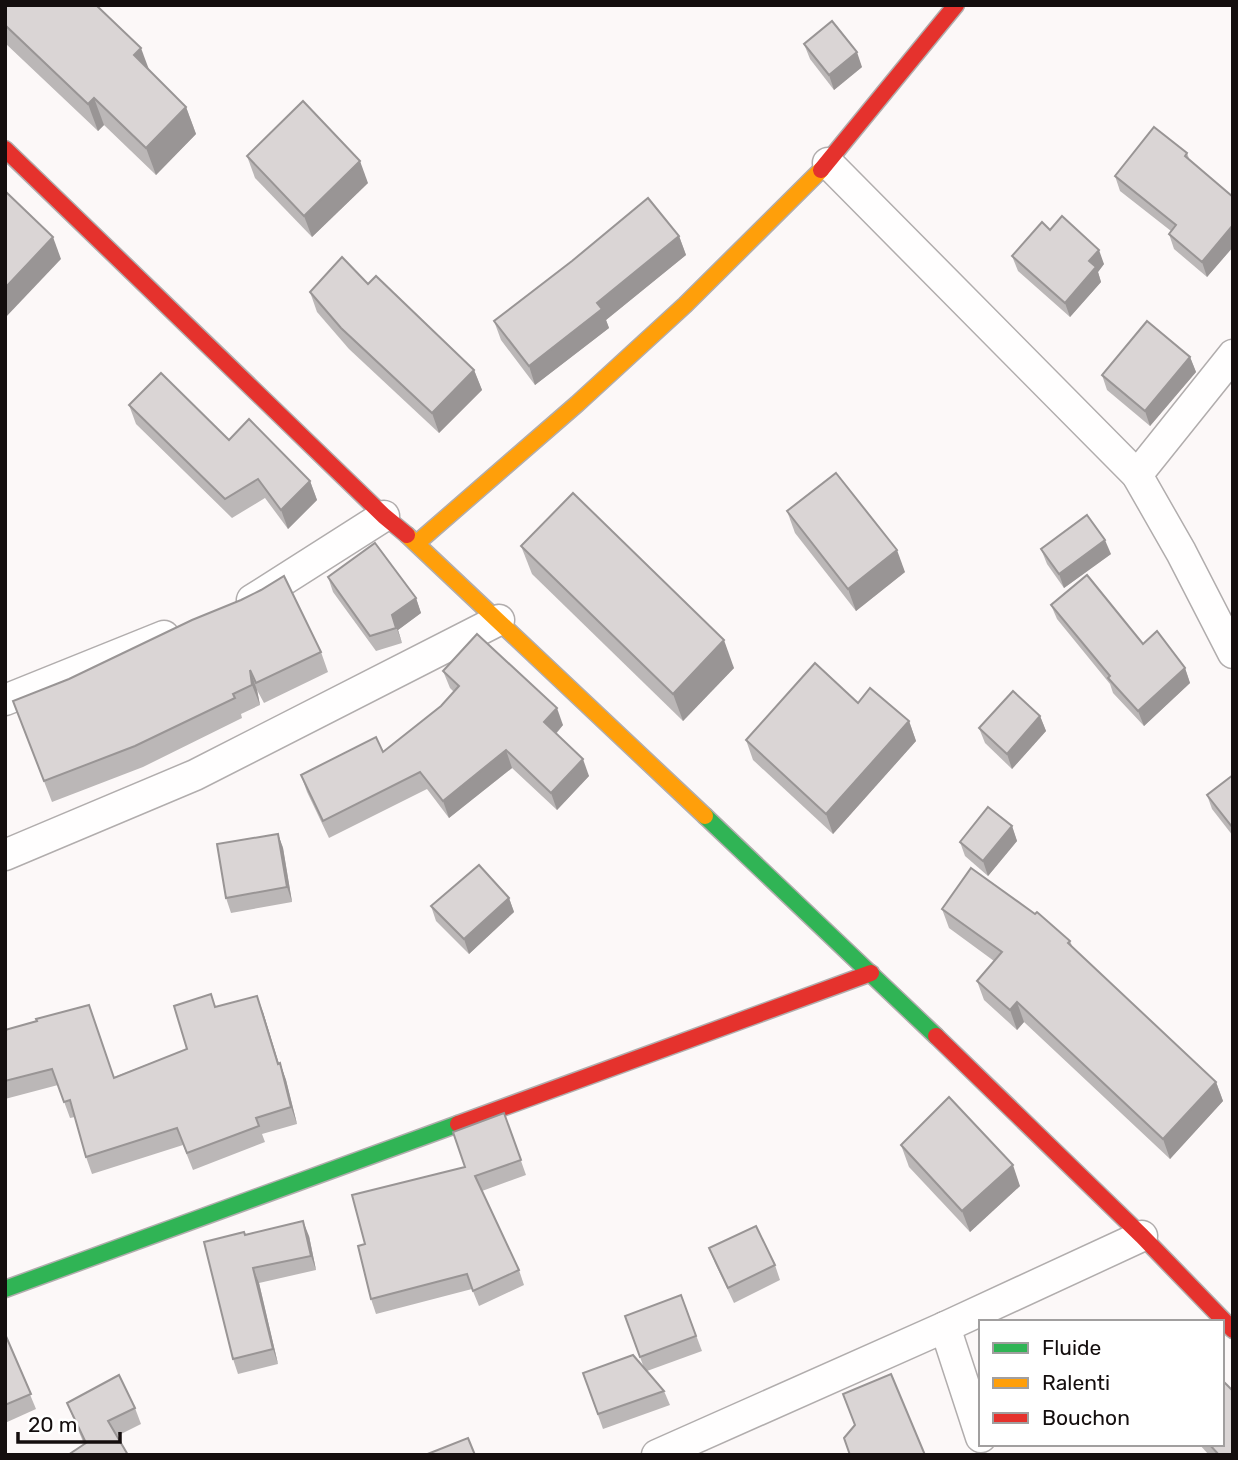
<svg xmlns="http://www.w3.org/2000/svg" width="1238" height="1460" viewBox="0 0 1238 1460" font-family="Rubik,sans-serif">
  <style>
    .lines { fill: none; stroke-linecap: round; stroke-linejoin: round }
    .street-casing { stroke: #b1adad; stroke-width: 33 }
    .fast-casing { stroke: #b1adad; stroke-width: 19 }
    .slow-casing { stroke: #b1adad; stroke-width: 19 }
    .jam-casing { stroke: #b1adad; stroke-width: 19 }
    .street { stroke: #fffefe; stroke-width: 30 }
    .fast { stroke: #30b455; stroke-width: 16 }
    .slow { stroke: #ff9f0a; stroke-width: 16 }
    .jam { stroke: #e5322d; stroke-width: 16 }
    .wall { fill: #bbb7b7 }
    .shaded-wall { fill: #999595 }
    .building { fill: #dad5d5; stroke: #999595; stroke-width: 2 }
  </style>
  <rect width="100%" height="100%" fill="#fcf8f8"/>
  <g class="lines">
    <g class="street-casing">
      <g id="street">
        <path d="M828,163L1137,475L1181,552L1233,653"/>
        <path d="M1137,475L1233,355"/>
        <path d="M252,600L384,516"/>
        <path d="M5,700L164,636"/>
        <path d="M5,855L195,775L499,620"/>
        <path d="M945,1327L981,1437"/>
        <path d="M657,1455L945,1327L1142,1236"/>
      </g>
    </g>
    <g class="fast-casing">
      <g id="fast">
        <path d="M705,816L936,1036"/>
        <path d="M5,1289L458,1124"/>
      </g>
    </g>
    <g class="slow-casing">
      <g id="slow">
        <path d="M407,535L705,816"/>
        <path d="M417,543L577,404L685,305L821,170"/>
      </g>
    </g>
    <g class="jam-casing">
      <g id="jam">
        <path d="M5,149L384,516L407,535"/>
        <path d="M821,170L956,5"/>
        <path d="M936,1036L1142,1236L1233,1330"/>
        <path d="M458,1124L871,973"/>
      </g>
    </g>
    <use href="#street" class="street"/>
    <use href="#fast" class="fast"/>
    <use href="#slow" class="slow"/>
    <use href="#jam" class="jam"/>
  </g>
  <g class="wall">
    <path d="M5,5L149,70L186,107L196,134L156,175L104,125L98,131L5,43Z"/>
    <path d="M804,44L862,67L834,90L810,59Z"/>
    <path d="M1187,153L1190,161L1233,197V247L1207,277L1174,249L1169,234L1171,231L1120,191L1115,176Z"/>
    <path d="M247,156L368,183L312,237L255,178Z"/>
    <path d="M1050,230L1104,264L1098,272L1101,282L1070,317L1018,271L1012,256Z"/>
    <path d="M679,236L686,255L606,320L609,328L535,385L501,340L494,321Z"/>
    <path d="M310,292L474,370L482,390L439,433L349,349L317,312Z"/>
    <path d="M1190,357L1196,372L1150,426L1107,390L1102,375Z"/>
    <path d="M129,405L229,440L310,481L317,500L288,529L265,498L232,518L136,424Z"/>
    <path d="M787,511L905,572L856,611L795,533Z"/>
    <path d="M521,546L734,668L683,721L532,574Z"/>
    <path d="M1041,549L1111,554L1064,588L1047,564Z"/>
    <path d="M328,577L416,598L421,613L398,630L402,643L376,651L333,592Z"/>
    <path d="M1051,605L1143,644L1185,668L1190,683L1144,726L1113,693L1110,684L1057,619Z"/>
    <path d="M321,652L328,672L264,703L257,690L260,705L241,714L242,718L143,767L52,802L21,722Z"/>
    <path d="M443,671L563,725L556,734L589,776L557,810L512,768L449,818L427,789L329,838L307,792L301,775L383,752L441,706L454,692L450,688Z"/>
    <path d="M858,703L909,721L916,741L833,834L753,760L746,740Z"/>
    <path d="M1040,716L1046,731L1012,769L985,743L979,728Z"/>
    <path d="M1233,775V836L1212,809L1207,795Z"/>
    <path d="M1012,826L1017,841L988,876L965,856L960,842Z"/>
    <path d="M278,834L283,848L292,902L231,913L226,898Z"/>
    <path d="M509,898L514,912L469,954L436,921L431,906Z"/>
    <path d="M942,909L1070,941L1073,948L1216,1082L1223,1101L1170,1159L1024,1022L1017,1030L984,1000L977,981L994,961L949,928Z"/>
    <path d="M216,1007L263,1012L278,1063H280L286,1080L297,1124L262,1134L265,1142L193,1170L183,1145L92,1174L86,1157L75,1117L70,1118L58,1085L5,1099V1030L114,1077L187,1049Z"/>
    <path d="M504,1113L526,1175L482,1191L519,1270L524,1285L479,1306L472,1289L376,1314L371,1299L365,1244L465,1167Z"/>
    <path d="M901,1145L1020,1186L970,1232L909,1167Z"/>
    <path d="M245,1235L309,1236L316,1270L259,1283L278,1364L238,1374L233,1359Z"/>
    <path d="M709,1248L775,1265L780,1280L734,1303L715,1263Z"/>
    <path d="M681,1295L702,1351L647,1371L664,1391L670,1405L603,1429L583,1373L644,1368L625,1316Z"/>
    <path d="M5,1334L36,1409L5,1423Z"/>
    <path d="M67,1403L135,1408L141,1424L117,1436L84,1444Z"/>
    <path d="M1199,1444H1222L1233,1455H1209Z"/>
  </g>
  <g class="shaded-wall">
    <path d="M141,48L151,75L134,55Z"/>
    <path d="M857,52L862,67L834,90L829,75Z"/>
    <path d="M94,98L104,125L98,131L88,104Z"/>
    <path d="M186,107L196,134L156,175L146,148Z"/>
    <path d="M360,161L368,183L312,237L304,216Z"/>
    <path d="M1233,225V247L1207,277L1202,262Z"/>
    <path d="M679,236L686,255L606,320L609,328L535,385L529,366L597,303Z"/>
    <path d="M53,237L61,259L5,318V288Z"/>
    <path d="M1099,250L1104,264L1098,272L1101,282L1070,317L1065,303L1089,261Z"/>
    <path d="M1190,357L1196,372L1150,426L1145,411Z"/>
    <path d="M474,370L482,390L439,433L432,413Z"/>
    <path d="M310,481L317,500L288,529L281,510Z"/>
    <path d="M1105,540L1111,554L1064,588L1059,574Z"/>
    <path d="M897,550L905,572L856,611L848,589Z"/>
    <path d="M416,598L421,613L398,630L402,643L392,615Z"/>
    <path d="M724,640L734,668L683,721L673,694Z"/>
    <path d="M1185,668L1190,683L1144,726L1138,711Z"/>
    <path d="M250,670L257,690L260,705L252,685Z"/>
    <path d="M557,708L563,725L550,740L544,722Z"/>
    <path d="M1040,716L1046,731L1012,769L1007,754Z"/>
    <path d="M909,721L916,741L833,834L826,814Z"/>
    <path d="M506,750L512,768L449,818L443,801Z"/>
    <path d="M583,759L589,776L557,810L551,793Z"/>
    <path d="M1012,826L1017,841L988,876L983,861Z"/>
    <path d="M278,834L283,848L292,902L287,887Z"/>
    <path d="M509,898L514,912L469,954L464,939Z"/>
    <path d="M257,996L263,1012L284,1080L278,1064Z"/>
    <path d="M1017,1002L1024,1022L1017,1030L1010,1010Z"/>
    <path d="M280,1063L286,1080L297,1124L291,1107Z"/>
    <path d="M1216,1082L1223,1101L1170,1159L1163,1139Z"/>
    <path d="M1013,1165L1020,1186L970,1232L962,1211Z"/>
    <path d="M303,1221L309,1236L316,1270L311,1256Z"/>
    <path d="M253,1268L259,1283L278,1364L273,1349Z"/>
  </g>
  <g class="building">
    <path d="M5,5H96L141,48L134,55L186,107L146,148L94,98L88,104L5,25Z"/>
    <path d="M832,21L857,52L829,75L804,44Z"/>
    <path d="M303,101L360,161L304,216L247,156Z"/>
    <path d="M1154,127L1187,153L1185,156L1233,197V225L1202,262L1169,234L1176,225L1115,176Z"/>
    <path d="M5,191L53,237L5,288Z"/>
    <path d="M648,198L679,236L597,303L602,309L529,366L494,321L572,261Z"/>
    <path d="M1062,216L1099,250L1089,261L1096,267L1065,303L1012,256L1042,222L1050,230Z"/>
    <path d="M342,257L368,284L376,276L474,370L432,413L341,328L310,292Z"/>
    <path d="M1147,321L1190,357L1145,411L1102,375Z"/>
    <path d="M161,373L229,440L249,419L310,481L281,510L258,479L225,499L129,405Z"/>
    <path d="M836,473L897,550L848,589L787,511Z"/>
    <path d="M573,493L724,640L673,694L521,546Z"/>
    <path d="M1087,515L1105,540L1059,574L1041,549Z"/>
    <path d="M375,543L416,598L392,615L396,628L370,636L328,577Z"/>
    <path d="M1087,575L1143,644L1157,631L1185,668L1138,711L1108,678L1110,676L1051,605Z"/>
    <path d="M284,576L321,652L256,683L250,670L252,685L233,694L235,698L135,746L44,781L13,701L69,679L192,620L241,600L261,590Z"/>
    <path d="M477,634L557,708L544,722L583,759L551,793L506,750L443,801L420,772L323,821L301,775L376,737L383,752L441,706L459,686L443,671Z"/>
    <path d="M815,663L858,703L870,688L909,721L826,814L746,740Z"/>
    <path d="M1013,691L1040,716L1007,754L979,728Z"/>
    <path d="M1233,775V828L1207,795Z"/>
    <path d="M988,807L1012,826L983,861L960,842Z"/>
    <path d="M278,834L287,887L226,898L217,844Z"/>
    <path d="M479,865L509,898L464,939L431,906Z"/>
    <path d="M971,868L1035,914L1037,912L1070,941L1068,943L1216,1082L1163,1139L1017,1002L1010,1010L977,981L1002,952L942,909Z"/>
    <path d="M211,994L215,1007L257,996L278,1064L280,1063L291,1107L256,1118L259,1126L187,1153L177,1128L86,1157L70,1100L64,1102L52,1069L5,1081V1030L37,1021L36,1019L89,1005L114,1078L187,1049L174,1006Z"/>
    <path d="M949,1097L1013,1165L962,1211L901,1145Z"/>
    <path d="M504,1113L521,1160L475,1176L519,1270L473,1291L467,1274L371,1299L358,1246L365,1244L352,1195L465,1167L453,1132Z"/>
    <path d="M303,1221L311,1256L253,1268L273,1349L233,1359L204,1242L244,1232L245,1235Z"/>
    <path d="M756,1226L775,1265L728,1288L709,1248Z"/>
    <path d="M681,1295L696,1336L640,1357L625,1316Z"/>
    <path d="M5,1334L31,1394L5,1405Z"/>
    <path d="M633,1355L664,1391L598,1414L583,1373Z"/>
    <path d="M891,1374L925,1455H850L844,1438L855,1425L843,1394Z"/>
    <path d="M119,1375L135,1408L108,1421L128,1455H68L86,1443L67,1403Z"/>
    <path d="M1222,1380L1233,1391V1455H1219L1209,1444H1222Z"/>
    <path d="M468,1438L475,1455H425Z"/>
  </g>
  <rect width="1238" height="1460" fill="none" stroke="#140e0e" stroke-width="14"/>
  <rect x="979" y="1320" width="245" height="126" fill="#ffffff" stroke="#a19f9f" stroke-width="2"/>
  <rect x="993" y="1343" width="35" height="10" fill="#30b455" stroke="#a19f9f" stroke-width="2"/>
  <text x="1042" y="1355" font-size="21" fill="#140e0e">Fluide</text>
  <rect x="993" y="1378" width="35" height="10" fill="#ff9f0a" stroke="#a19f9f" stroke-width="2"/>
  <text x="1042" y="1390" font-size="21" fill="#140e0e">Ralenti</text>
  <rect x="993" y="1413" width="35" height="10" fill="#e5322d" stroke="#a19f9f" stroke-width="2"/>
  <text x="1042" y="1425" font-size="21" fill="#140e0e">Bouchon</text>
  <path d="M18 1432v10h102v-10" fill="none" stroke="#140e0e" stroke-width="3.5"/>
  <text x="28" y="1432" font-size="21" fill="#140e0e" stroke="#ffffff" stroke-width="5" paint-order="stroke">20 m</text>
</svg>
